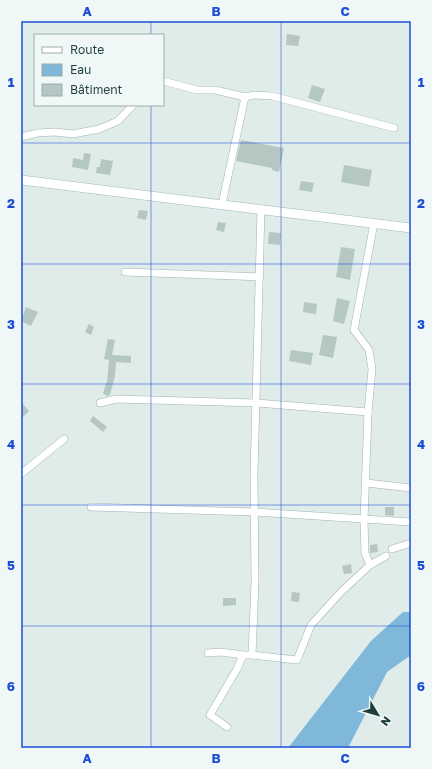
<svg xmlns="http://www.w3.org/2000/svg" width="432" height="769" viewBox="0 0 432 769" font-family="'Golos Text',sans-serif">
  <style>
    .water { fill: #7fb8d8 }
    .building { fill: #b4c7c3 }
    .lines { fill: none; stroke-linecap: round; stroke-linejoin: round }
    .street-casing { stroke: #a1b4b2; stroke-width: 8 }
    .secondary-casing { stroke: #9cb9b5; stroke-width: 10 }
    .street { stroke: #fff; stroke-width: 7 }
    .secondary { stroke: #fff; stroke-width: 9 }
    .grid { fill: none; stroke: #1d4ed8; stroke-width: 1; stroke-opacity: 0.55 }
    .neatline { fill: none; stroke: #1d4ed8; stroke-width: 1.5 }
    .grid-label { font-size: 13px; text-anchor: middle; font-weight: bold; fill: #1d4ed8 }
  </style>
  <rect width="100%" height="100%" fill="#dfece9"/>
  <path class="water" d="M403,612H411V655L387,672L348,748H288L371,641Z"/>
  <g class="building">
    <path d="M287,34L300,36L298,46L286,45Z"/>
    <path d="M312,85L325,89L320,102L308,98Z"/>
    <path d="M241,140L284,148L279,172L272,170V168L236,161Z"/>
    <path d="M84,153L91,154L88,170L72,167L73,158L83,160Z"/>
    <path d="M101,159L113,161L110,175L96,173L97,167H100Z"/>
    <path d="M344,165L372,170L369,187L341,182Z"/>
    <path d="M301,181L314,183L312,192L299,190Z"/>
    <path d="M139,210L148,211L146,220L137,218Z"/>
    <path d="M218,222L226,223L224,232L216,230Z"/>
    <path d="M269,232L281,233L280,245L268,244Z"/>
    <path d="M341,247L355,249L350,280L336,277Z"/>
    <path d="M337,298L350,301L344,324L333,321Z"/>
    <path d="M304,302L317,304L316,314L303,312Z"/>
    <path d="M26,307L38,312L31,326L21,321Z"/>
    <path d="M89,324L94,327L91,335L85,332Z"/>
    <path d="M323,335L337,337L333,358L319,355Z"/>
    <path d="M108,339L115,340L112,355L131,356V363L116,362L115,376L110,395L106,396V395L103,394L106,383H107L109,360L104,359Z"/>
    <path d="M291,350L313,353L311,365L289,361Z"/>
    <path d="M21,402L29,411L21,419Z"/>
    <path d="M93,416L107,427L103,432L90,421Z"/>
    <path d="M385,507H394V516L385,515Z"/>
    <path d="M377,544L378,552L370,553V545Z"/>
    <path d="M351,564L352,573L344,574L342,566Z"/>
    <path d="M292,592L300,593L299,602L291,601Z"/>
    <path d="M223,598H236V605L223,606Z"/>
  </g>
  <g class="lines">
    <g class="street-casing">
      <g id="street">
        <path d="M163,81L197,90H215L245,97L254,95L272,96L394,128"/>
        <path d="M21,137L38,133L55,132L73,134L99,129L118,121L133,105"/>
        <path d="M222,204L245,97"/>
        <path d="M261,209L254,474L255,582L252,655L297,660L311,625L340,593L370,565L386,556"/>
        <path d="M125,272L260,277"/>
        <path d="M100,403L116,399L257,403L368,412"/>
        <path d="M21,474L64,439"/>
        <path d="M366,483L411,488"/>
        <path d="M91,507L254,512L411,522"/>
        <path d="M392,549L411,543"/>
        <path d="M370,565L365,553L364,520L368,412L372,369L369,350L354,330L374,223"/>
        <path d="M208,653L221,652L243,655"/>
        <path d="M227,727L210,715L237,669L243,655H252"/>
      </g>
    </g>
    <g class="secondary-casing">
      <path id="secondary" d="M21,180L411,228"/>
    </g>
    <use href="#street" class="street"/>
    <use href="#secondary" class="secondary"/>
  </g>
  <path class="grid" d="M151,21V35M281,21V748M151,105V748M21,143H411M21,264H411M21,384H411M21,505H411M21,626H411"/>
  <rect width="432" height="769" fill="none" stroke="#eff8f6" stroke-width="44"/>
  <rect x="34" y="34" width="130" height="72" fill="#eff8f6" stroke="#9baeac"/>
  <rect x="42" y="47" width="20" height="6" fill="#ffffff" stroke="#9baeac"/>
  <text x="70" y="54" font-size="12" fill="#1e3e3c">Route</text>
  <rect x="42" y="64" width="20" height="12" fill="#7fb8d8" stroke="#9baeac"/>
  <text x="70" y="74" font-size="12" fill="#1e3e3c">Eau</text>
  <rect x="42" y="84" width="20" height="12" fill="#b4c7c3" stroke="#9baeac"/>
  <text x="70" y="94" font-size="12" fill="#1e3e3c">Bâtiment</text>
  <g transform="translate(378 715) rotate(128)" stroke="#eff8f6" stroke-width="3" paint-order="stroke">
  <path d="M0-3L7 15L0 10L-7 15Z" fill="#1e3e3c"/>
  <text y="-6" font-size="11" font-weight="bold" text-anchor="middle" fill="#1e3e3c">N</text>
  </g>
  <rect x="22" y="22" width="388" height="725" class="neatline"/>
  <g class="grid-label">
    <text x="87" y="16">A</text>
    <text x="216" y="16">B</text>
    <text x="345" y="16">C</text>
    <text x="11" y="87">1</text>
    <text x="421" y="87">1</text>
    <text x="11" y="208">2</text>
    <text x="421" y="208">2</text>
    <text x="11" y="329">3</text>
    <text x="421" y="329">3</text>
    <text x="11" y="449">4</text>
    <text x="421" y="449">4</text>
    <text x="11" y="570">5</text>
    <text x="421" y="570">5</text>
    <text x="11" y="691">6</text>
    <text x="421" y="691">6</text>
    <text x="87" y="763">A</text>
    <text x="216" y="763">B</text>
    <text x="345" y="763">C</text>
  </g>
</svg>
